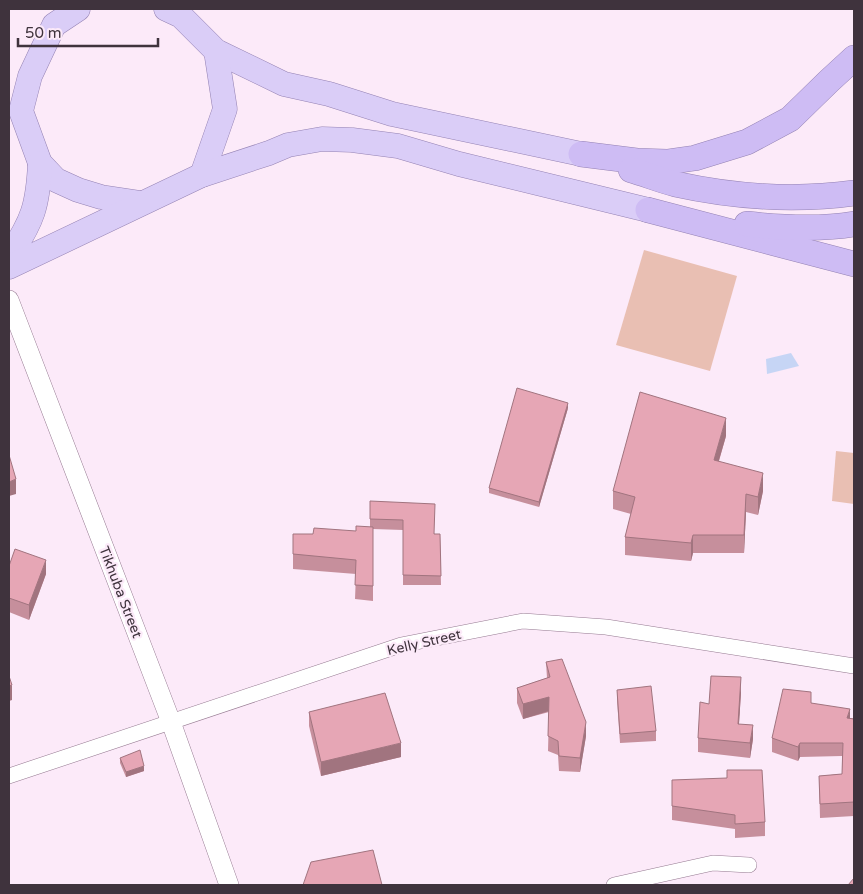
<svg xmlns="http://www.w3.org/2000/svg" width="863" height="894" viewBox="0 0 863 894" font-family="'Varela Round',sans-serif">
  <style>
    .green { fill: #e9bfb3 }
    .water { fill: #c6d5f5 }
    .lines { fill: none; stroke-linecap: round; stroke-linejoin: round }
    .minor-casing { stroke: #957a91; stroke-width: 16 }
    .tertiary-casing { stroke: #957a91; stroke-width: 20 }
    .primary-casing { stroke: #9482b3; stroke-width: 25 }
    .trunk-casing { stroke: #9482b3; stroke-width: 26 }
    .minor { stroke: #fff; stroke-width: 15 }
    .tertiary { stroke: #fff; stroke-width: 19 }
    .primary { stroke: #dacdf7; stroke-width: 24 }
    .trunk { stroke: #cebcf4; stroke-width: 25 }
    .wall { fill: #c68f9c }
    .shaded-wall { fill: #a1747f }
    .building { fill: #e6a6b5; stroke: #a1747f }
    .labels { text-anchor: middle; stroke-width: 4.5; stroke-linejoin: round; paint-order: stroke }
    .street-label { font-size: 14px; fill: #3f333d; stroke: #fceaf9 }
  </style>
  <rect width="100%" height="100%" fill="#fceaf9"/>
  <g class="green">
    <path d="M644,250L737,276L710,371L616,345Z"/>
    <path d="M836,451L854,453V504L832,501Z"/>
  </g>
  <path class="water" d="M791,353L799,366L767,374L766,359Z"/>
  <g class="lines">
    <g class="minor-casing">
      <g id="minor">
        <path d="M9,776L401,645L523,621L606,627L854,666"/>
        <path d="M614,885L713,863L749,865"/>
      </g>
    </g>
    <g class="tertiary-casing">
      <path id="tertiary" d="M9,300L171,722L229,885"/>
    </g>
    <g class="primary-casing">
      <g id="primary">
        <path d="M78,9L54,25L30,76L21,111L40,163L56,180L78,190L101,197L141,203"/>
        <path d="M166,9L181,16L216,51L284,84L329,94L392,114L581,154"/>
        <path d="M202,175L225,109L216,51"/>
        <path d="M9,256C33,221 38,205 40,163"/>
        <path d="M9,267L202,175L269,153L288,145L322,139L352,140L398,146L459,164L648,210"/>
      </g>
    </g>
    <g class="trunk-casing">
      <g id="trunk">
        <path d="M581,154L637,161L667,162L695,158L747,142L790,119L829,81L854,58"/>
        <path d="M631,170C645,174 660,180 675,184C734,197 795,201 854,193"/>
        <path d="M648,210L854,264"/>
        <path d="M747,224C783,228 819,230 854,224"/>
      </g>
    </g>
    <use href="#minor" class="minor"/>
    <use href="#tertiary" class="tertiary"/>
    <use href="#primary" class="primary"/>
    <use href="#trunk" class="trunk"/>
  </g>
  <g class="wall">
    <path d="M568,408L539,507L489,493V488Z"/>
    <path d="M726,436L719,461L763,491L758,515L746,512L744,553H693L691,561L625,555V537L631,514L613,509V491Z"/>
    <path d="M370,501L435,534H440L441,585H403V530L373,529V601L355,599L356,574L293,569V534H313L356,531L370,527Z"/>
    <path d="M9,566L46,574L29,620L9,612Z"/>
    <path d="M546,662L586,736L580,772L559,771L558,755L548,751L549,712L523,719L517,703V688L547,678Z"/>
    <path d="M617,690L656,731V741L620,743L617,700Z"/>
    <path d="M741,692L739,724L753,739L750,758L698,752V738L709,704Z"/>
    <path d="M811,703L850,718L854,719V816L820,818L819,776L842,774V756L800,757L798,761L772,752V738Z"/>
    <path d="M309,712L401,757L321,776L309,726Z"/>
    <path d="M120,758L144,771L126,777L120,763Z"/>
    <path d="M672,780L765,822V836L735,838V829L672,820Z"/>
  </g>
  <g class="shaded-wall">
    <path d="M568,403V408L539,507V502Z"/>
    <path d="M726,418V436L714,477V460Z"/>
    <path d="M763,473V491L758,515V497Z"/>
    <path d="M16,479V494L9,496V482Z"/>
    <path d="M746,494V512L744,553V535Z"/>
    <path d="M693,535V553L691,561V543Z"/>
    <path d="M46,560V574L29,620V605Z"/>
    <path d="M741,677V692L738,739V724Z"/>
    <path d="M12,685V700L9,701V686Z"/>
    <path d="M549,697V711L523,719V704Z"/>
    <path d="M850,709V723L847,718Z"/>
    <path d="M586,722V736L580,772V758Z"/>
    <path d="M753,725V739L750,758V743Z"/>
    <path d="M401,743V757L321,776V762Z"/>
    <path d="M800,743V757L798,761V747Z"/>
    <path d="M144,766V771L126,777V772Z"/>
  </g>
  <g class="building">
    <path d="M517,388L568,403L539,502L489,488Z"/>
    <path d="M640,392L726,418L714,460L763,473L758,497L746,494L744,535H693L691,543L625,537L635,497L613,491Z"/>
    <path d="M9,455L16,479L9,482Z"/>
    <path d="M370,501L435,504L434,534H440L441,576L403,575V520L370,519Z"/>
    <path d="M356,526L373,527V586L355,585L356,560L293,554V534H313L314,528L356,531Z"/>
    <path d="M15,549L46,560L29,605L9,598V566Z"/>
    <path d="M562,659L586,722L580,758L559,756L558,741L548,736L549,697L523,704L517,688L550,677L546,662Z"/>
    <path d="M9,676L12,685L9,686Z"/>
    <path d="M711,676L741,677L738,724L753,725L750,743L698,738L700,702L709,704Z"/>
    <path d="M651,686L656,731L620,734L617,690Z"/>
    <path d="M783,689L811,692V703L850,709L847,718L854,719V802L820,804L819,776L842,774L843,743H800L798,747L772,738Z"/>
    <path d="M385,693L401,743L321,762L309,712Z"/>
    <path d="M140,750L144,766L126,772L120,758Z"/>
    <path d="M727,770H762L765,822L735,824V815L672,806V780L727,778Z"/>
    <path d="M373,850L382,885H303L311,862Z"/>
    <path d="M854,878V885H848Z"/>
  </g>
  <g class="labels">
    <g class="street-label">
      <text transform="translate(121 592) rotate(69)" y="5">Tikhuba Street</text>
      <text transform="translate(424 642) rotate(-13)" y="5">Kelly Street</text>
    </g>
  </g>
  <rect width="863" height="894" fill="none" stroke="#3f333d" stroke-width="20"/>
  <path d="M18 38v8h140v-8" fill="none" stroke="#3f333d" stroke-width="2.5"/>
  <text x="25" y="38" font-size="15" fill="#3f333d" stroke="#fceaf9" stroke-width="4" paint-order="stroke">50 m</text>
</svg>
